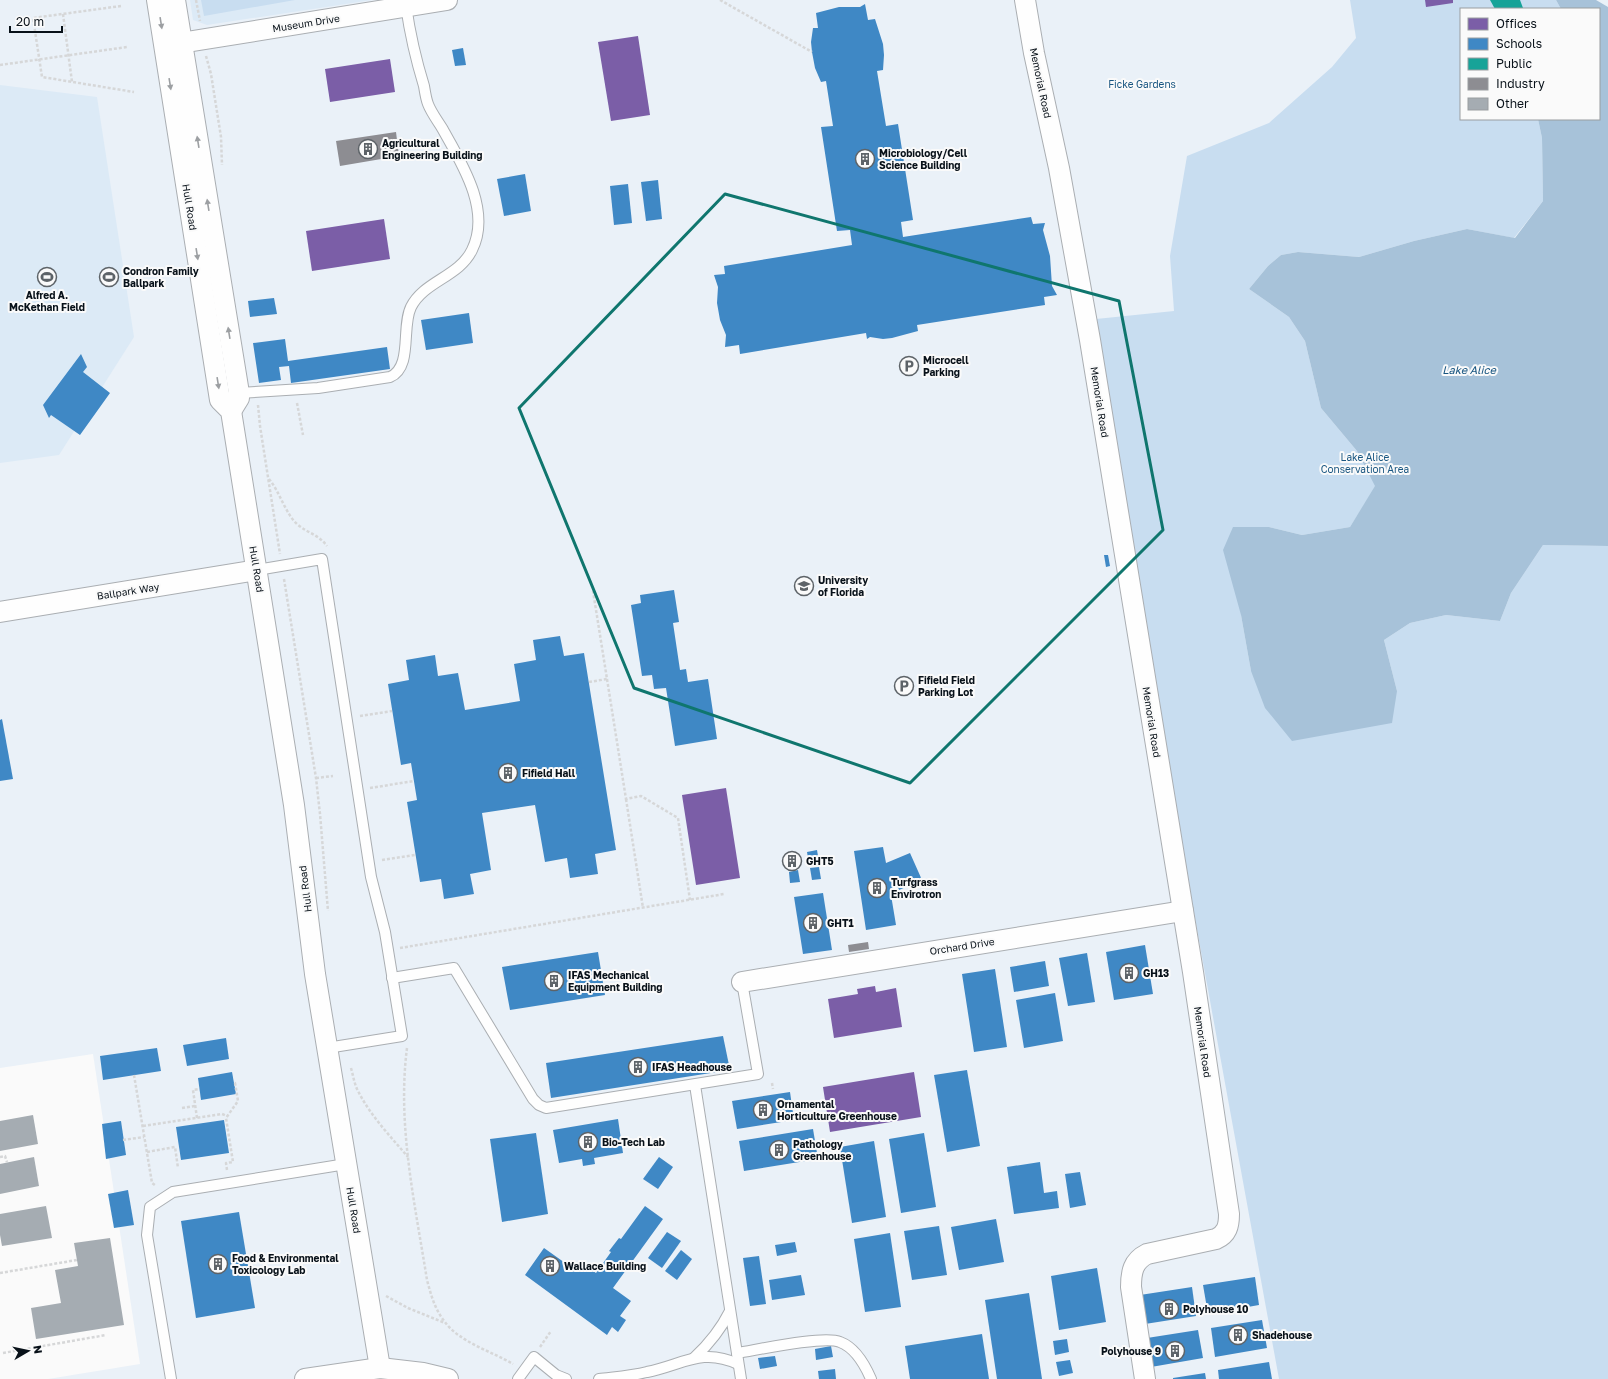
<svg xmlns="http://www.w3.org/2000/svg" width="1608" height="1379" viewBox="0 0 1608 1379" font-family="'Golos Text',sans-serif">
  <style>
    .built { fill: #eaf1f8; fill-rule: evenodd }
    .green { fill: #dceaf6 }
    .forest { fill: #c8ddf0 }
    .water { fill: #a7c2d9 }
    .offices { fill: #7b5ea7 }
    .schools { fill: #3f88c5 }
    .public { fill: #17a398 }
    .industry { fill: #8d8d92 }
    .building { fill: #a5acb2 }
    .lines { fill: none; stroke-linecap: round; stroke-linejoin: round }
    .service-casing { stroke: #aaaeb2; stroke-width: 12 }
    .minor-casing { stroke: #aaaeb2; stroke-width: 22 }
    .path { stroke: #d6d7d8; stroke-width: 2.5; stroke-dasharray: 3 2; stroke-linecap: butt }
    .service { stroke: #fefefe; stroke-width: 10 }
    .minor { stroke: #fefefe; stroke-width: 20 }
    .oneway { fill: #9c9fa2 }
    .marked { fill: none; stroke: #0f766e; stroke-width: 3; stroke-linejoin: round }
    .labels { text-anchor: middle; stroke-width: 4; stroke-linejoin: round; paint-order: stroke }
    .street-label { font-size: 10px; fill: #081119; stroke: #fafafa }
    .park-label { font-size: 10px; fill: #195681; stroke: #fafafa }
    .poi-label { font-size: 10px; font-weight: bold; fill: #081119; stroke: #fafafa; text-anchor: start }
    .water-label { font-size: 11px; font-style: italic; fill: #185580; stroke: #fafafa }
  </style>
  <rect width="100%" height="100%" fill="#fafafa"/>
  <path class="built" d="M0,0H1608V1379H48L140,1364L93,1054L0,1068ZM1461,9H1599V119H1461Z"/>
  <g class="green">
    <path d="M190,0H372L207,25L193,20Z"/>
    <path d="M0,85L97,97L134,337L59,455L0,463Z"/>
  </g>
  <g class="forest">
    <path d="M201,0H295L204,16Z"/>
    <path d="M1350,0H1556L1561,9H1461V119H1538L1542,138L1543,201L1514,238L1467,229L1414,241L1359,257L1298,252L1281,255L1268,266L1249,289L1289,317L1305,341L1321,408L1357,451L1376,486L1350,527L1302,535L1269,527L1241,615L1251,671L1397,691L1384,640L1410,623L1446,615L1500,621L1511,593L1543,545L1608,546V1379H1279L1194,913L1146,637L1096,319L1174,311L1170,256L1187,156L1269,123L1332,67L1356,38Z"/>
  </g>
  <path class="water" d="M1556,0H1596L1608,7V546L1543,545L1511,593L1500,621L1446,615L1410,623L1384,640L1397,691L1392,723L1292,741L1265,708L1251,671L1241,615L1223,550L1233,527H1269L1302,535L1350,527L1375,486L1357,451L1321,408L1305,341L1289,317L1249,289L1268,266L1281,255L1298,252L1359,257L1414,241L1467,229L1515,238L1543,201L1542,138L1538,119H1599V9H1561Z"/>
  <g class="offices">
    <path d="M1425,0H1453V3L1426,7Z"/>
    <path d="M638,36L650,115L611,121L598,42Z"/>
    <path d="M390,59L395,92L330,102L325,69Z"/>
    <path d="M384,219L390,259L312,271L306,231Z"/>
    <path d="M726,788L740,878L696,885L682,795Z"/>
    <path d="M875,986L876,992L896,988L902,1027L834,1038L828,999L858,994L857,989Z"/>
    <path d="M914,1072L921,1117L830,1132L823,1087Z"/>
  </g>
  <g class="schools">
    <path d="M865,4L868,20L875,19L883,44L884,55L883,70L877,71L886,126L898,124L913,220L901,222L903,237L1031,217L1033,224L1045,223L1043,230L1050,256L1052,286L1057,295L1044,297L1045,305L917,325L918,331L892,338L883,339L870,337L867,339L866,333L740,354L739,345L725,347L726,335L720,320L717,303L718,287L714,275L725,274L724,266L852,245L850,230L837,231L821,127L833,126L826,81L821,82L815,68L812,52L811,42L813,28H818L816,13L839,7H860Z"/>
    <path d="M463,48L466,65L455,66L452,50Z"/>
    <path d="M525,174L531,211L504,216L497,179Z"/>
    <path d="M658,180L662,219L646,221L641,182Z"/>
    <path d="M628,184L632,223L614,225L610,186Z"/>
    <path d="M274,298L277,314L250,317L248,301Z"/>
    <path d="M469,313L473,343L426,350L421,320Z"/>
    <path d="M285,339L288,361L387,347L390,369L291,383L289,366L279,367L281,380L259,383L253,343Z"/>
    <path d="M81,354L87,367L83,372L110,393L80,435L51,415L49,418L43,405Z"/>
    <path d="M1104,555H1108L1110,566L1106,567Z"/>
    <path d="M674,590L679,622L673,623L680,670L686,669L688,682L708,679L717,739L675,746L666,688L654,689L652,675L642,676L631,605L641,603L640,595Z"/>
    <path d="M560,636L564,656L584,653L616,850L595,854L598,874L570,878L567,858L545,862L535,805L482,813L491,870L470,874L474,894L444,899L441,879L420,882L407,802L417,800L411,763L401,765L388,684L409,680L406,660L435,655L438,676L458,673L465,710L520,701L514,664L536,660L533,640Z"/>
    <path d="M2,719L13,779L0,781V720Z"/>
    <path d="M883,847L886,863L910,853L922,880L899,890L897,886L890,889L896,925L866,930L854,851Z"/>
    <path d="M817,850L819,862L809,864L807,852Z"/>
    <path d="M796,854L798,866L788,867L786,855Z"/>
    <path d="M819,867L821,879L812,880L810,868Z"/>
    <path d="M798,870L800,882L790,883L789,872Z"/>
    <path d="M823,893L832,950L803,954L794,897Z"/>
    <path d="M1145,945L1153,994L1114,1000L1106,952Z"/>
    <path d="M598,952L605,995L510,1010L502,967Z"/>
    <path d="M1087,953L1095,1002L1068,1006L1059,958Z"/>
    <path d="M1045,961L1049,986L1014,992L1010,967Z"/>
    <path d="M995,969L1007,1047L974,1052L962,974Z"/>
    <path d="M1055,993L1063,1041L1024,1048L1016,1000Z"/>
    <path d="M723,1036L730,1070L551,1098L546,1063Z"/>
    <path d="M226,1038L229,1059L187,1066L183,1045Z"/>
    <path d="M157,1048L161,1071L103,1080L100,1056Z"/>
    <path d="M967,1070L980,1146L947,1152L934,1075Z"/>
    <path d="M232,1072L236,1094L201,1100L198,1078Z"/>
    <path d="M790,1092L794,1120L737,1129L732,1101Z"/>
    <path d="M618,1119L623,1153L594,1158L595,1164L583,1166L582,1159L559,1163L553,1130Z"/>
    <path d="M224,1120L229,1153L181,1160L176,1127Z"/>
    <path d="M121,1121L126,1155L106,1159L102,1124Z"/>
    <path d="M813,1129L818,1159L744,1171L739,1141Z"/>
    <path d="M536,1133L548,1214L502,1222L490,1139Z"/>
    <path d="M924,1133L936,1207L901,1213L889,1139Z"/>
    <path d="M874,1141L886,1217L852,1223L840,1147Z"/>
    <path d="M659,1157L673,1167L658,1189L643,1179Z"/>
    <path d="M1040,1162L1044,1193L1057,1191L1059,1208L1014,1214L1007,1167Z"/>
    <path d="M1080,1172L1086,1205L1070,1208L1065,1174Z"/>
    <path d="M128,1190L134,1225L114,1228L108,1194Z"/>
    <path d="M645,1206L663,1219L613,1288L631,1301L620,1316L626,1320L618,1332L612,1327L607,1335L525,1275L544,1248L575,1270L581,1262L596,1273L611,1252L609,1251L619,1238L621,1239Z"/>
    <path d="M239,1212L255,1308L196,1318L181,1221Z"/>
    <path d="M996,1219L1004,1262L959,1270L951,1227Z"/>
    <path d="M939,1226L947,1275L912,1280L904,1231Z"/>
    <path d="M667,1232L681,1241L662,1268L648,1258Z"/>
    <path d="M890,1233L901,1307L865,1312L854,1239Z"/>
    <path d="M795,1242L797,1252L777,1256L775,1245Z"/>
    <path d="M681,1250L692,1259L677,1280L665,1271Z"/>
    <path d="M759,1256L766,1304L750,1306L743,1258Z"/>
    <path d="M1097,1268L1106,1322L1059,1330L1051,1276Z"/>
    <path d="M801,1275L805,1295L772,1300L769,1280Z"/>
    <path d="M1255,1277L1259,1305L1208,1314L1203,1285Z"/>
    <path d="M1192,1287L1196,1316L1145,1324L1140,1295Z"/>
    <path d="M1029,1293L1042,1379H997L985,1300Z"/>
    <path d="M1262,1320L1267,1348L1215,1357L1211,1328Z"/>
    <path d="M1198,1330L1203,1358L1151,1367L1147,1338Z"/>
    <path d="M982,1334L989,1379H910L905,1346Z"/>
    <path d="M1067,1339L1069,1352L1055,1355L1053,1341Z"/>
    <path d="M831,1346L833,1357L816,1360L815,1349Z"/>
    <path d="M775,1356L777,1366L760,1369L758,1358Z"/>
    <path d="M1070,1360L1073,1373L1059,1376L1056,1362Z"/>
    <path d="M1269,1362L1272,1379H1219L1218,1370Z"/>
    <path d="M835,1369L836,1379H819L818,1371Z"/>
    <path d="M1205,1373L1206,1379H1173V1378Z"/>
  </g>
  <path class="public" d="M1490,0H1520L1523,8L1495,9Z"/>
  <g class="industry">
    <path d="M396,132L399,156L340,166L336,141Z"/>
    <path d="M868,942L869,949L849,952L848,945Z"/>
  </g>
  <g class="building">
    <path d="M33,1115L38,1144L0,1151V1121Z"/>
    <path d="M34,1157L39,1186L0,1194V1164Z"/>
    <path d="M46,1206L52,1238L2,1246L0,1235V1214Z"/>
    <path d="M110,1238L124,1325L36,1339L31,1308L61,1303L55,1270L78,1266L74,1243Z"/>
  </g>
  <g class="lines">
    <g class="service-casing">
      <g id="service">
        <path d="M239,393L318,388L390,377C413,367 401,327 411,307C424,281 459,277 472,250C492,210 461,162 442,128C437,120 431,112 428,104C426,99 425,92 424,86C416,60 410,34 406,6"/>
        <path d="M257,570L322,559L371,877L385,932L402,1036L327,1048"/>
        <path d="M392,978L454,968L533,1099L539,1105L546,1108L758,1074L742,982"/>
        <path d="M695,1085L741,1379"/>
        <path d="M737,1353C757,1350 824,1335 840,1342C856,1348 865,1365 871,1379"/>
        <path d="M694,1358C709,1344 721,1329 730,1311"/>
        <path d="M171,1379L147,1235L150,1207L173,1192L346,1164"/>
        <path d="M518,1379L534,1357L556,1375L566,1379"/>
        <path d="M599,1379C615,1377 631,1376 647,1372C682,1365 702,1347 738,1364"/>
      </g>
    </g>
    <g class="minor-casing">
      <g id="minor">
        <path d="M157,0L220,400L231,411L235,436L294,805L315,974L380,1368"/>
        <path d="M175,0L239,393V398L231,411"/>
        <path d="M1025,0L1034,53L1059,168L1090,340L1193,972L1229,1214C1229,1226 1227,1234 1216,1239L1147,1254C1133,1261 1131,1272 1131,1287L1145,1379"/>
        <path d="M168,45L447,0"/>
        <path d="M0,612L257,570"/>
        <path d="M742,982L1183,911"/>
        <path d="M305,1379L380,1368L423,1373L448,1379"/>
      </g>
    </g>
    <g class="path">
      <path d="M196,0L200,21"/>
      <path d="M720,0L812,52"/>
      <path d="M121,6L33,18L42,77L134,92"/>
      <path d="M63,14L72,82"/>
      <path d="M206,56L211,74L221,137L222,165"/>
      <path d="M0,65L127,47"/>
      <path d="M297,403L303,435"/>
      <path d="M258,405L260,426L280,554"/>
      <path d="M269,479C280,492 285,513 297,524C307,533 318,534 327,546"/>
      <path d="M284,579L316,778L320,814L328,911"/>
      <path d="M607,679L626,799L641,796L678,818L690,900"/>
      <path d="M589,682L607,679L593,591"/>
      <path d="M360,716L392,711"/>
      <path d="M316,778L333,776"/>
      <path d="M370,788L414,781"/>
      <path d="M626,799L643,908"/>
      <path d="M382,860L415,855"/>
      <path d="M400,948L724,894"/>
      <path d="M407,1048C397,1125 415,1204 427,1280C431,1295 435,1310 445,1322C459,1342 493,1352 513,1364"/>
      <path d="M351,1068C353,1075 354,1082 357,1089C369,1114 390,1136 408,1157"/>
      <path d="M134,1075L152,1183L156,1186"/>
      <path d="M772,1083L773,1089"/>
      <path d="M182,1108L195,1106"/>
      <path d="M197,1118L193,1090L199,1089"/>
      <path d="M143,1126L222,1114L227,1116"/>
      <path d="M123,1140L144,1137"/>
      <path d="M147,1152L175,1147L178,1168"/>
      <path d="M0,1157L5,1156L7,1162"/>
      <path d="M227,1170L226,1163L233,1162L226,1118L238,1101L235,1083H234"/>
      <path d="M0,1273L77,1260"/>
      <path d="M386,1296L408,1308L445,1323"/>
      <path d="M540,1347L551,1331"/>
      <path d="M3,1353L106,1335"/>
    </g>
    <use href="#service" class="service"/>
    <use href="#minor" class="minor"/>
  </g>
  <defs><path id="oneway-solid" d="M-6-.8H1V-3.2L6.5 0L1 3.2V.8H-6Z"/></defs>
  <g class="oneway">
    <use href="#oneway-solid" transform="translate(161 23) rotate(81)"/>
    <use href="#oneway-solid" transform="translate(170 84) rotate(81)"/>
    <use href="#oneway-solid" transform="translate(198 142) rotate(-99)"/>
    <use href="#oneway-solid" transform="translate(208 205) rotate(-99)"/>
    <use href="#oneway-solid" transform="translate(197 254) rotate(81)"/>
    <use href="#oneway-solid" transform="translate(229 333) rotate(-99)"/>
    <use href="#oneway-solid" transform="translate(218 383) rotate(81)"/>
  </g>
  <path class="marked" d="M725,194L1119,301L1163,530L910,783L634,688L519,408Z"/>
  <defs>
    <g id="building-ring" transform="scale(1)"><circle r="9.5" fill="#fafafa" stroke="#5d6368" stroke-width="1.5"/><path d="M-4-6H4V6H1V3H-1V6H-4ZM-2.5-4.3h1.7v1.8h-1.7ZM.8-4.3h1.7v1.8H.8ZM-2.5-1h1.7V.8h-1.7ZM.8-1h1.7V.8H.8Z" fill="#5d6368"/></g>
    <g id="stadium-ring" transform="scale(1)"><circle r="9.5" fill="#fafafa" stroke="#5d6368" stroke-width="1.5"/><path d="M0-5a6.5 5 0 1 0 0 10a6.5 5 0 1 0 0-10ZM-3.5-1.8h7v3.6h-7Z" fill="#5d6368"/></g>
    <g id="parking-ring" transform="scale(1)"><circle r="9.5" fill="#fafafa" stroke="#5d6368" stroke-width="1.5"/><path d="M-3.5-5.5H1a3.5 3.5 0 0 1 0 7H-1V5.5H-3.5ZM-1-3.4V-.6H.8a1.4 1.4 0 0 0 0-2.8Z" fill="#5d6368"/></g>
    <g id="university-ring" transform="scale(1)"><circle r="9.5" fill="#fafafa" stroke="#5d6368" stroke-width="1.5"/><path d="M0-5L7-2L0 1L-7-2ZM-4 1L0 2.5L4 1V4Q0 6-4 4Z" fill="#5d6368"/></g>
  </defs>
  <g fill-rule="evenodd">
    <use href="#building-ring" x="368" y="149"/>
    <use href="#building-ring" x="865" y="159"/>
    <use href="#stadium-ring" x="47" y="277"/>
    <use href="#stadium-ring" x="109" y="277"/>
    <use href="#parking-ring" x="909" y="366"/>
    <use href="#university-ring" x="804" y="586"/>
    <use href="#parking-ring" x="904" y="686"/>
    <use href="#building-ring" x="508" y="773"/>
    <use href="#building-ring" x="792" y="861"/>
    <use href="#building-ring" x="877" y="888"/>
    <use href="#building-ring" x="813" y="923"/>
    <use href="#building-ring" x="1129" y="973"/>
    <use href="#building-ring" x="554" y="981"/>
    <use href="#building-ring" x="638" y="1067"/>
    <use href="#building-ring" x="763" y="1110"/>
    <use href="#building-ring" x="588" y="1142"/>
    <use href="#building-ring" x="779" y="1150"/>
    <use href="#building-ring" x="218" y="1264"/>
    <use href="#building-ring" x="550" y="1266"/>
    <use href="#building-ring" x="1169" y="1309"/>
    <use href="#building-ring" x="1238" y="1335"/>
    <use href="#building-ring" x="1175" y="1351"/>
  </g>
  <g class="labels">
    <g class="street-label">
      <text transform="translate(306 23) rotate(-9)" y="4">Museum Drive</text>
      <text transform="translate(1041 83) rotate(78)" y="4">Memorial Road</text>
      <text transform="translate(190 207) rotate(81)" y="4">Hull Road</text>
      <text transform="translate(1100 402) rotate(81)" y="4">Memorial Road</text>
      <text transform="translate(257 569) rotate(81)" y="4">Hull Road</text>
      <text transform="translate(128 591) rotate(-9)" y="4">Ballpark Way</text>
      <text transform="translate(1152 722) rotate(81)" y="4">Memorial Road</text>
      <text transform="translate(305 889) rotate(-97)" y="4">Hull Road</text>
      <text transform="translate(962 946) rotate(-9)" y="4">Orchard Drive</text>
      <text transform="translate(1203 1042) rotate(82)" y="4">Memorial Road</text>
      <text transform="translate(354 1210) rotate(81)" y="4">Hull Road</text>
    </g>
    <g class="park-label">
      <text x="1142" y="88">Ficke Gardens</text>
      <text x="1365" y="461">Lake Alice<tspan x="1365" dy="12">Conservation Area</tspan></text>
    </g>
    <g class="poi-label">
      <text x="382" y="147">Agricultural<tspan x="382" dy="12">Engineering Building</tspan></text>
      <text x="879" y="157">Microbiology/Cell<tspan x="879" dy="12">Science Building</tspan></text>
      <text x="123" y="275">Condron Family<tspan x="123" dy="12">Ballpark</tspan></text>
      <text x="47" y="299" text-anchor="middle">Alfred A.<tspan x="47" dy="12">McKethan Field</tspan></text>
      <text x="923" y="364">Microcell<tspan x="923" dy="12">Parking</tspan></text>
      <text x="818" y="584">University<tspan x="818" dy="12">of Florida</tspan></text>
      <text x="918" y="684">Fifield Field<tspan x="918" dy="12">Parking Lot</tspan></text>
      <text x="522" y="777">Fifield Hall</text>
      <text x="806" y="865">GHT5</text>
      <text x="891" y="886">Turfgrass<tspan x="891" dy="12">Envirotron</tspan></text>
      <text x="827" y="927">GHT1</text>
      <text x="1143" y="977">GH13</text>
      <text x="568" y="979">IFAS Mechanical<tspan x="568" dy="12">Equipment Building</tspan></text>
      <text x="652" y="1071">IFAS Headhouse</text>
      <text x="777" y="1108">Ornamental<tspan x="777" dy="12">Horticulture Greenhouse</tspan></text>
      <text x="602" y="1146">Bio-Tech Lab</text>
      <text x="793" y="1148">Pathology<tspan x="793" dy="12">Greenhouse</tspan></text>
      <text x="232" y="1262">Food &amp; Environmental<tspan x="232" dy="12">Toxicology Lab</tspan></text>
      <text x="564" y="1270">Wallace Building</text>
      <text x="1183" y="1313">Polyhouse 10</text>
      <text x="1252" y="1339">Shadehouse</text>
      <text x="1161" y="1355" text-anchor="end">Polyhouse 9</text>
    </g>
    <g class="water-label">
      <text x="1469" y="374">Lake Alice</text>
    </g>
  </g>
  <rect x="1460" y="8" width="140" height="112" fill="#fafafa" stroke="#999da0"/>
  <rect x="1468" y="18" width="20" height="12" fill="#7b5ea7" stroke="#999da0"/>
  <text x="1496" y="28" font-size="12" fill="#081119">Offices</text>
  <rect x="1468" y="38" width="20" height="12" fill="#3f88c5" stroke="#999da0"/>
  <text x="1496" y="48" font-size="12" fill="#081119">Schools</text>
  <rect x="1468" y="58" width="20" height="12" fill="#17a398" stroke="#999da0"/>
  <text x="1496" y="68" font-size="12" fill="#081119">Public</text>
  <rect x="1468" y="78" width="20" height="12" fill="#8d8d92" stroke="#999da0"/>
  <text x="1496" y="88" font-size="12" fill="#081119">Industry</text>
  <rect x="1468" y="98" width="20" height="12" fill="#a5acb2" stroke="#999da0"/>
  <text x="1496" y="108" font-size="12" fill="#081119">Other</text>
  <g transform="translate(28 1351) rotate(81)" stroke="#fafafa" stroke-width="3" paint-order="stroke">
  <path d="M0-3L7 15L0 10L-7 15Z" fill="#081119"/>
  <text y="-6" font-size="11" font-weight="bold" text-anchor="middle" fill="#081119">N</text>
  </g>
  <path d="M10 26v6h52v-6" fill="none" stroke="#081119" stroke-width="2"/>
  <text x="16" y="26" font-size="12" fill="#081119" stroke="#fafafa" stroke-width="3" paint-order="stroke">20 m</text>
</svg>
